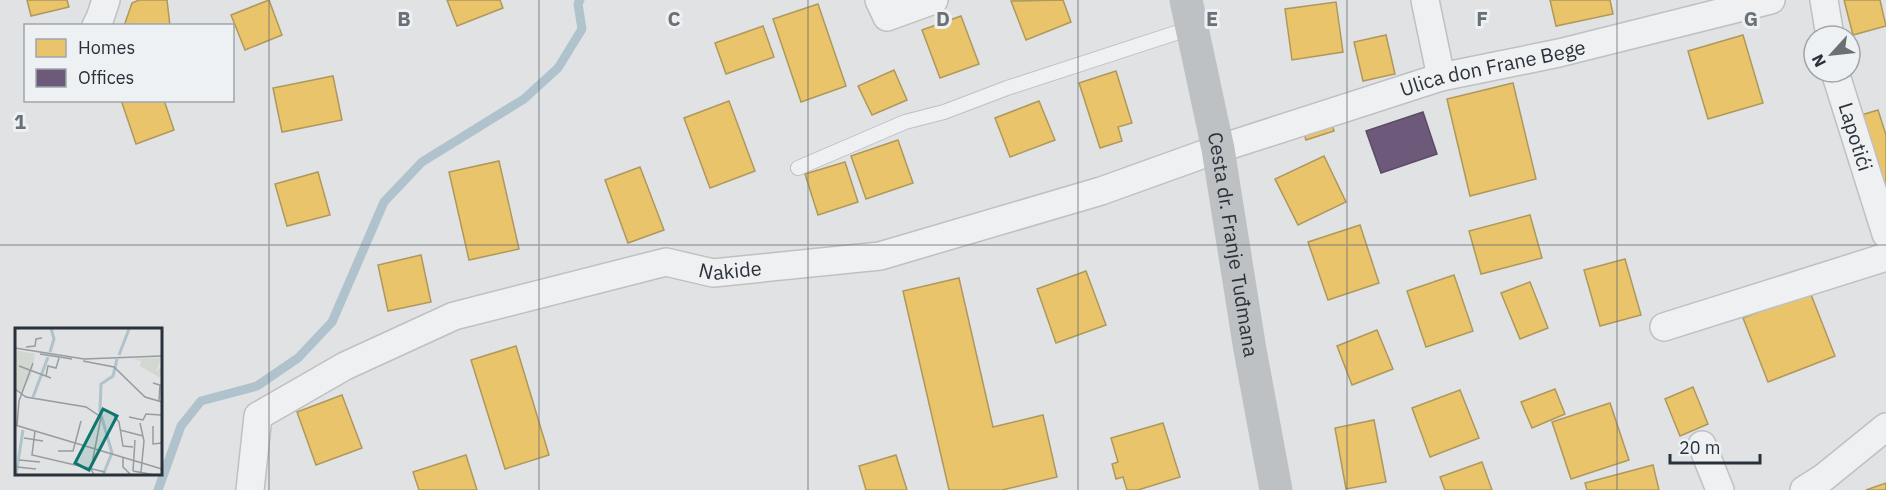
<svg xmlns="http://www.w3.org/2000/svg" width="1886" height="490" viewBox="0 0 1886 490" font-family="'IBM Plex Sans',sans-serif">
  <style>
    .homes { fill: #e9c46a; stroke: #af985c; stroke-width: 1.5 }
    .offices { fill: #6d597a; stroke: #594d67; stroke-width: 1.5 }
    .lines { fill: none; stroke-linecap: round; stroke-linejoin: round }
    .stream { stroke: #b0c2cc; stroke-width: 9 }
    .lane-casing { stroke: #bec0c2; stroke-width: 16 }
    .street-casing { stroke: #bec0c2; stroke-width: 30 }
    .lane { stroke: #eff0f1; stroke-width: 14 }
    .street { stroke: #eff0f1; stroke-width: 27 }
    .secondary { stroke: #bec1c4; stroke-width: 33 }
    .grid { fill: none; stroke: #697076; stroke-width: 1.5; stroke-opacity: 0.55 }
    .labels { text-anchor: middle; stroke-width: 6; stroke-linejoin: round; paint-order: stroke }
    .street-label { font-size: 20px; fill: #29323b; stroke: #edf1f4 }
    .inset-river { fill: none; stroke: #b0c2cc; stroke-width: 3 }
    .inset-road { fill: none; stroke: #979ca0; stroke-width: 1.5 }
    .view { fill: #0f766e; fill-opacity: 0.15; stroke: #0f766e; stroke-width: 3 }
    .inset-edge { fill: none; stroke: #29323b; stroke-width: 3 }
    .grid-label { font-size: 20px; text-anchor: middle; font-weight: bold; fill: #697076; stroke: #edf1f4; stroke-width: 6; stroke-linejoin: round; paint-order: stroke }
  </style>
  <rect width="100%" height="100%" fill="#e0e2e4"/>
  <g class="homes">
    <path d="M27,0H67L69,7L31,16Z"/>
    <path d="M139,0H167L170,26H124L132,3Z"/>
    <path d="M269,0L282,35L245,50L231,15Z"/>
    <path d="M447,0H500L503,8L457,26Z"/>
    <path d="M1063,0L1071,22L1026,40L1011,1Z"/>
    <path d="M1550,0H1610L1613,14L1556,26Z"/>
    <path d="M1844,0H1880L1886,26L1853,35Z"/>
    <path d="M1336,2L1343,52L1292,60L1285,9Z"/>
    <path d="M818,4L846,86L801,102L773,19Z"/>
    <path d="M961,16L979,64L940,78L922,30Z"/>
    <path d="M763,26L774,57L726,74L715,43Z"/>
    <path d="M1386,35L1395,74L1363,81L1354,42Z"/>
    <path d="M1743,35L1763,103L1708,119L1688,51Z"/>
    <path d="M894,70L907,100L872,115L858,86Z"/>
    <path d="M1116,71L1132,123L1118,127L1122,141L1100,148L1079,83Z"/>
    <path d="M333,76L342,120L282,132L273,88Z"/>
    <path d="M1513,83L1536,179L1470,196L1447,99Z"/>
    <path d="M121,100H164L174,130L136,144Z"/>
    <path d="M729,101L755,171L710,188L684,118Z"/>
    <path d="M1039,101L1055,140L1010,157L995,118Z"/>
    <path d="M1878,110L1886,135V203L1858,116Z"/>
    <path d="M1329,114L1334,131L1306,140L1301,123Z"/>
    <path d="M898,140L913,183L866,199L851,156Z"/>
    <path d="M1324,156L1346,202L1298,225L1275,179Z"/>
    <path d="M499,161L519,249L469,260L449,172Z"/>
    <path d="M845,162L858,202L818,215L805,174Z"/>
    <path d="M640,167L664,230L628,243L605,180Z"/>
    <path d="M318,172L330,215L287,226L275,184Z"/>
    <path d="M1530,215L1542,258L1481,274L1469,231Z"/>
    <path d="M1360,225L1379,283L1328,300L1308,242Z"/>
    <path d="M421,255L431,302L388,311L378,265Z"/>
    <path d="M1625,259L1641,315L1600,326L1584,270Z"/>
    <path d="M1086,271L1106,325L1056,343L1037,289Z"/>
    <path d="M1454,275L1473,331L1426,347L1407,291Z"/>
    <path d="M959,278L993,427L1043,415L1057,477L1002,490H949L903,291Z"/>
    <path d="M1530,282L1548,328L1520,339L1501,293Z"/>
    <path d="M1810,292L1835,356L1768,382L1743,318Z"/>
    <path d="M1377,330L1393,369L1352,385L1337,346Z"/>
    <path d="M516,346L549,455L505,469L471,360Z"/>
    <path d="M1693,387L1708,424L1680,436L1665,399Z"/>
    <path d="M1555,389L1565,414L1532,428L1521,402Z"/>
    <path d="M1460,390L1479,438L1430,457L1412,408Z"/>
    <path d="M342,395L362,448L316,465L297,412Z"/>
    <path d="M1610,403L1629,460L1571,479L1552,422Z"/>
    <path d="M1374,420L1386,482L1346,489L1335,428Z"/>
    <path d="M1163,423L1180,477L1138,490H1127L1123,477L1116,479L1112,464L1118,462L1111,438Z"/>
    <path d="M466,455L477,490H419L413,472Z"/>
    <path d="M896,455L907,490H866L859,466Z"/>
    <path d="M1482,462L1492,490H1445L1440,477Z"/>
    <path d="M1653,465L1659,490H1587L1585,483Z"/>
    <path d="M1886,483V490H1866Z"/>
  </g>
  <path class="offices" d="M1423,112L1437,154L1381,173L1366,131Z"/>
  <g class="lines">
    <path class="stream" d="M158,490L181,426L201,401L257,386L298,358L332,322L384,202L422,162L524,99L558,68L582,29L578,4L580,0"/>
    <g class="lane-casing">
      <path id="lane" d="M798,168L905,122L944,112L1007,88L1191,28"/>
    </g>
    <g class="street-casing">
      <g id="street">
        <path d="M879,0L887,17L934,0"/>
        <path d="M1425,0L1441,77"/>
        <path d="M1824,0L1830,36"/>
        <path d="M96,26L100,18L106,0"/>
        <path id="s1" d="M1835,72L1886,234"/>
        <path d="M1664,327L1886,257"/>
        <path d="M1702,445L1720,490"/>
        <path id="s2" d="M250,490L258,416L345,366L454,316L666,262L713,273L880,256L1101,191L1218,149L1441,77L1559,53L1771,0"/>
        <path d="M1804,490L1823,478L1886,427"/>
      </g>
    </g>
    <use href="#lane" class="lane"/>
    <use href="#street" class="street"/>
    <path class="secondary" id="s3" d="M1186,0L1218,149L1250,350L1276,490"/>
  </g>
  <path class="grid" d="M269,0V490M539,0V490M808,0V490M1078,0V490M1347,0V490M1617,0V490M0,245H1886"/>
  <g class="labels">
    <g class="street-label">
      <text dy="7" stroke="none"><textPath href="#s2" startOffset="1371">Ulica don Frane Bege</textPath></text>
      <text dy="7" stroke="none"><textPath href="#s1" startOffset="68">Lapotići</textPath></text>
      <text dy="7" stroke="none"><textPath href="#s3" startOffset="249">Cesta dr. Franje Tuđmana</textPath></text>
      <text dy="7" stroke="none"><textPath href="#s2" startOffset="579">Nakide</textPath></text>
    </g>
  </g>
  <g transform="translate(15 328)">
    <rect width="147" height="147" fill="#e0e2e4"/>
    <path d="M0,22L20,26L16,48L6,66L0,60ZM146,30L141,44L147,38V51L125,38L126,33L118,31Z" fill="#d2d8d0"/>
    <path class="inset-river" d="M35,24L39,11L36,0M104,27L114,1M18,69L33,29M1,147L8,102M88,147L97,125L85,83L86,56L98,48L102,31"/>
    <path class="inset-road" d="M11,19L20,18L21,11L27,10M0,20L69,31L147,28M25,26L57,31M68,33L99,39L130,69L147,74M4,38L36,50M31,48L33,38L41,40L44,30M138,55L145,57L144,73M0,61L11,69L71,79L86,89L76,141L79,147M147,74V103M99,88L104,94L108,118L118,119M114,89L128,92L131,86L146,87M125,95L129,113L126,144M0,97L147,141M2,98L4,73L18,35M138,98V116L147,115M105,102L128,108M20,103L17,127L90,144M9,110L28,113M43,123H58L66,93M108,129V139L116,147M4,132L25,134M2,139L21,141M118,143L120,112M118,143L140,147"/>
    <path class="view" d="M88,81L102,88L74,142L60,135Z"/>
    <rect width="147" height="147" class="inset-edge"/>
  </g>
  <g class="grid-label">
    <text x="404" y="26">B</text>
    <text x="674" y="26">C</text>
    <text x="943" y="26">D</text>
    <text x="1212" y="26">E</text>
    <text x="1482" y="26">F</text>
    <text x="1751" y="26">G</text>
    <text x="20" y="129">1</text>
  </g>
  <rect x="24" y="24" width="210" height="78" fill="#edf1f4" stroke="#9fa5aa" stroke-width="1.5"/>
  <rect x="36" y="39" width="30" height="18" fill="#e9c46a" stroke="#9fa5aa" stroke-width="1.5"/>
  <text x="78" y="54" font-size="18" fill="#29323b">Homes</text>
  <rect x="36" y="69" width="30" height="18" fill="#6d597a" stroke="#9fa5aa" stroke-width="1.5"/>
  <text x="78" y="84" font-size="18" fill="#29323b">Offices</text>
  <g transform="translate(1832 54) rotate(243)"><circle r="28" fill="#edf1f4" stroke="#9fa5aa" stroke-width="1.5"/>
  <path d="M0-4.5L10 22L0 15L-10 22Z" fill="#697076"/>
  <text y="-9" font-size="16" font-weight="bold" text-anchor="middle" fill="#29323b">N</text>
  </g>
  <path d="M1670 454v9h90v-9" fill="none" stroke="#29323b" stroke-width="3"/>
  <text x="1679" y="454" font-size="18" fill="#29323b" stroke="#edf1f4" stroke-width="4.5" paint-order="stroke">20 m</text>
</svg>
